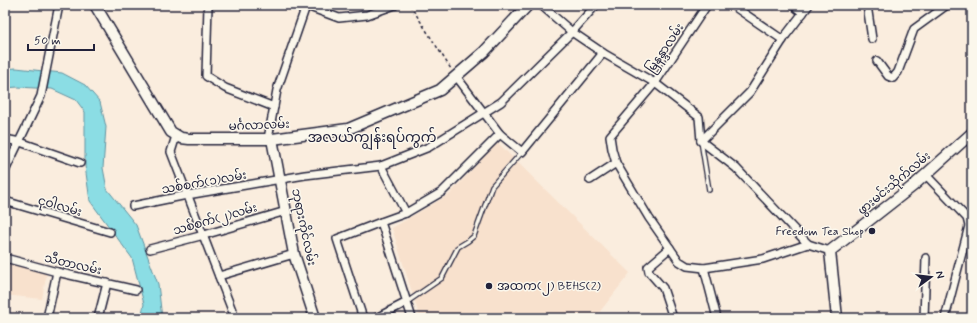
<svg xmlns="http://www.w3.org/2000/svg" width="977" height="323" viewBox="0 0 977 323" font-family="Mynerve,'Noto Sans Myanmar',sans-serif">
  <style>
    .built { fill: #f8e1cd }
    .water { fill: #8bdde4; stroke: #6192a0 }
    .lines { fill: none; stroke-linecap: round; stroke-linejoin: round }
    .lane-casing { stroke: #22223b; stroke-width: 6 }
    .street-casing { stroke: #22223b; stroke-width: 10 }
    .secondary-casing { stroke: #22223b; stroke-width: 13 }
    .path { stroke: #22223b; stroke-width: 1.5; stroke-dasharray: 3 3; stroke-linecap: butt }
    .lane { stroke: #fbf7ec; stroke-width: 3.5 }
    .street { stroke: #fbf7ec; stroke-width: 7 }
    .secondary { stroke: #fbf7ec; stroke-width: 10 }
    .poi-dot { fill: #22223b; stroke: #fbf7ec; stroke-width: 1.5 }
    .labels { text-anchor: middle; stroke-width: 3; stroke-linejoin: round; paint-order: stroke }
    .street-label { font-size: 12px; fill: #22223b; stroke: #fbf7ec }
    .poi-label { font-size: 12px; fill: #22223b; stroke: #fbf7ec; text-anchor: end }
    .quarter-label { font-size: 14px; fill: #22223b; stroke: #fbf7ec }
  </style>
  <rect width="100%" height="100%" fill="#faedde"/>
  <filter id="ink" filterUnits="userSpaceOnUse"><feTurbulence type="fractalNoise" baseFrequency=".025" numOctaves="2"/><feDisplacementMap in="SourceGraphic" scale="8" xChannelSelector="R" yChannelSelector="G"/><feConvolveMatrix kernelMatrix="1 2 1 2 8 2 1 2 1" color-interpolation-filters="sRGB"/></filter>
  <g filter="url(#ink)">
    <g class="built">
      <path d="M497,142L630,273L595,318H420L392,228L450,194Z"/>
      <path d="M5,262L47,272L42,299L5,295Z"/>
    </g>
    <path class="water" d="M16,68L62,73L85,85L100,102L106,127L103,168L107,189L136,225L158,284L162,318H141L144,304L132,258L90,201L85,166V112L76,100L52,89L18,87L5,88V69Z"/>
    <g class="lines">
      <g class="lane-casing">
        <g id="lane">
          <path d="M701,141L709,190"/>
          <path d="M407,302L442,278L458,247L468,241L474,236L492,186L522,152"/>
        </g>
      </g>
      <g class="street-casing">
        <g id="street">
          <path d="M208,5L206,76L225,88L274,107"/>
          <path d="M304,5L339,18L367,15L395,5"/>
          <path d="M541,5L572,32L603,53L655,83L699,117L701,141L736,168L808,244L830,251"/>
          <path d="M707,5L655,83L610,136L612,149L616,163L649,218L670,248L679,261L687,266L704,268L763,259L808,244"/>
          <path d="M732,5L783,40"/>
          <path d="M793,5L803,13"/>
          <path d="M867,5L872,39"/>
          <path d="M877,61L888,76L893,78L898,72L914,29L947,5"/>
          <path d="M456,76L500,134L522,152L603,53"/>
          <path d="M176,136L171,152L235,318"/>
          <path d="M5,139L20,142L80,163"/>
          <path d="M268,139L277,90L306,6"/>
          <path d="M701,141L750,92L786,35L809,5"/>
          <path d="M381,166L406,213"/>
          <path d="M5,171L41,96L59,5"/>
          <path d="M926,175L967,218L969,226L945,318"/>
          <path d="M590,180L616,163"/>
          <path d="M5,201L110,232"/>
          <path d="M133,206L187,195L305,175L381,166L429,147L501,102L572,32L596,5"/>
          <path d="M670,248L648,267L649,272L663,288L673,318"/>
          <path d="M150,249L204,235L286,211"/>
          <path d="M5,258L57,272L136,290"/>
          <path d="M704,268L717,318"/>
          <path d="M219,276L294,254"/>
          <path d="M47,318L57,272"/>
          <path d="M98,318L107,283"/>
          <path d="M363,318L337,239L381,222"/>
          <path d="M376,318L407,302"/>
          <path d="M412,318L381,222L406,213L442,192L500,134"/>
          <path d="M924,318L926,258"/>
        </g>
      </g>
      <g class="secondary-casing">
        <g id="secondary">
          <path d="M95,5L171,132L181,138L189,139H272L348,129L440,90L484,52L528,5"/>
          <path d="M272,139L294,254L315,318"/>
          <path d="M837,318L830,251L913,186L972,133"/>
        </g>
      </g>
      <path class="path" d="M410,5L451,69"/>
      <use href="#lane" class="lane"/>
      <use href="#street" class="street"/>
      <use href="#secondary" class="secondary"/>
    </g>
  </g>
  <g class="poi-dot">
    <circle cx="872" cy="231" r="4"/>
    <circle cx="489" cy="286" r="4"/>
  </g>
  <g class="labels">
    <g class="street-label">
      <text transform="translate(665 48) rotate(-56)" y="4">မြနန္ဒာလမ်း</text>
      <text transform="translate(259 125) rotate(-2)" y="4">မင်္ဂလာလမ်း</text>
      <text transform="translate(204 182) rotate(-10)" y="4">သစ်စက်(၁)လမ်း</text>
      <text transform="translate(894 183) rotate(-40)" y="4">ဖွားမင်းသိုက်လမ်း</text>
      <text transform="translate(60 206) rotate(16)" y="4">ငုဝါလမ်း</text>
      <text transform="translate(215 219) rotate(-16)" y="4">သစ်စက်(၂)လမ်း</text>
      <text transform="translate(304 227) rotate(78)" y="4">ဘုရားကိုင်လမ်း</text>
      <text transform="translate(73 264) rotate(13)" y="4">သီတာလမ်း</text>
    </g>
    <g class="poi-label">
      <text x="864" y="235">Freedom Tea Shop</text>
      <text x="497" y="290" text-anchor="start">အထက(၂) BEHS(2)</text>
    </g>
    <g class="quarter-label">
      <text x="372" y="142">အလယ်ကျွန်းရပ်ကွက်</text>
    </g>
  </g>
  <rect width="977" height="323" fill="none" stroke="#fbf7ec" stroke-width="20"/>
  <rect x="10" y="10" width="957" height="303" fill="none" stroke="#22223b" stroke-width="1.5" filter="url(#ink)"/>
  <g transform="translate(931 277) rotate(75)" stroke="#fbf7ec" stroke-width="3" paint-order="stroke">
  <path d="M0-3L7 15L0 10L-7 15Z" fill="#22223b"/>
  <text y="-6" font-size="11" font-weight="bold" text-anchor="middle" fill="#22223b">N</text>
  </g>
  <path d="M28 44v6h66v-6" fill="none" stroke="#22223b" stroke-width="2"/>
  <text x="34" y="44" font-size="12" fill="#22223b" stroke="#fbf7ec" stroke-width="3" paint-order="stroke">50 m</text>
</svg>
